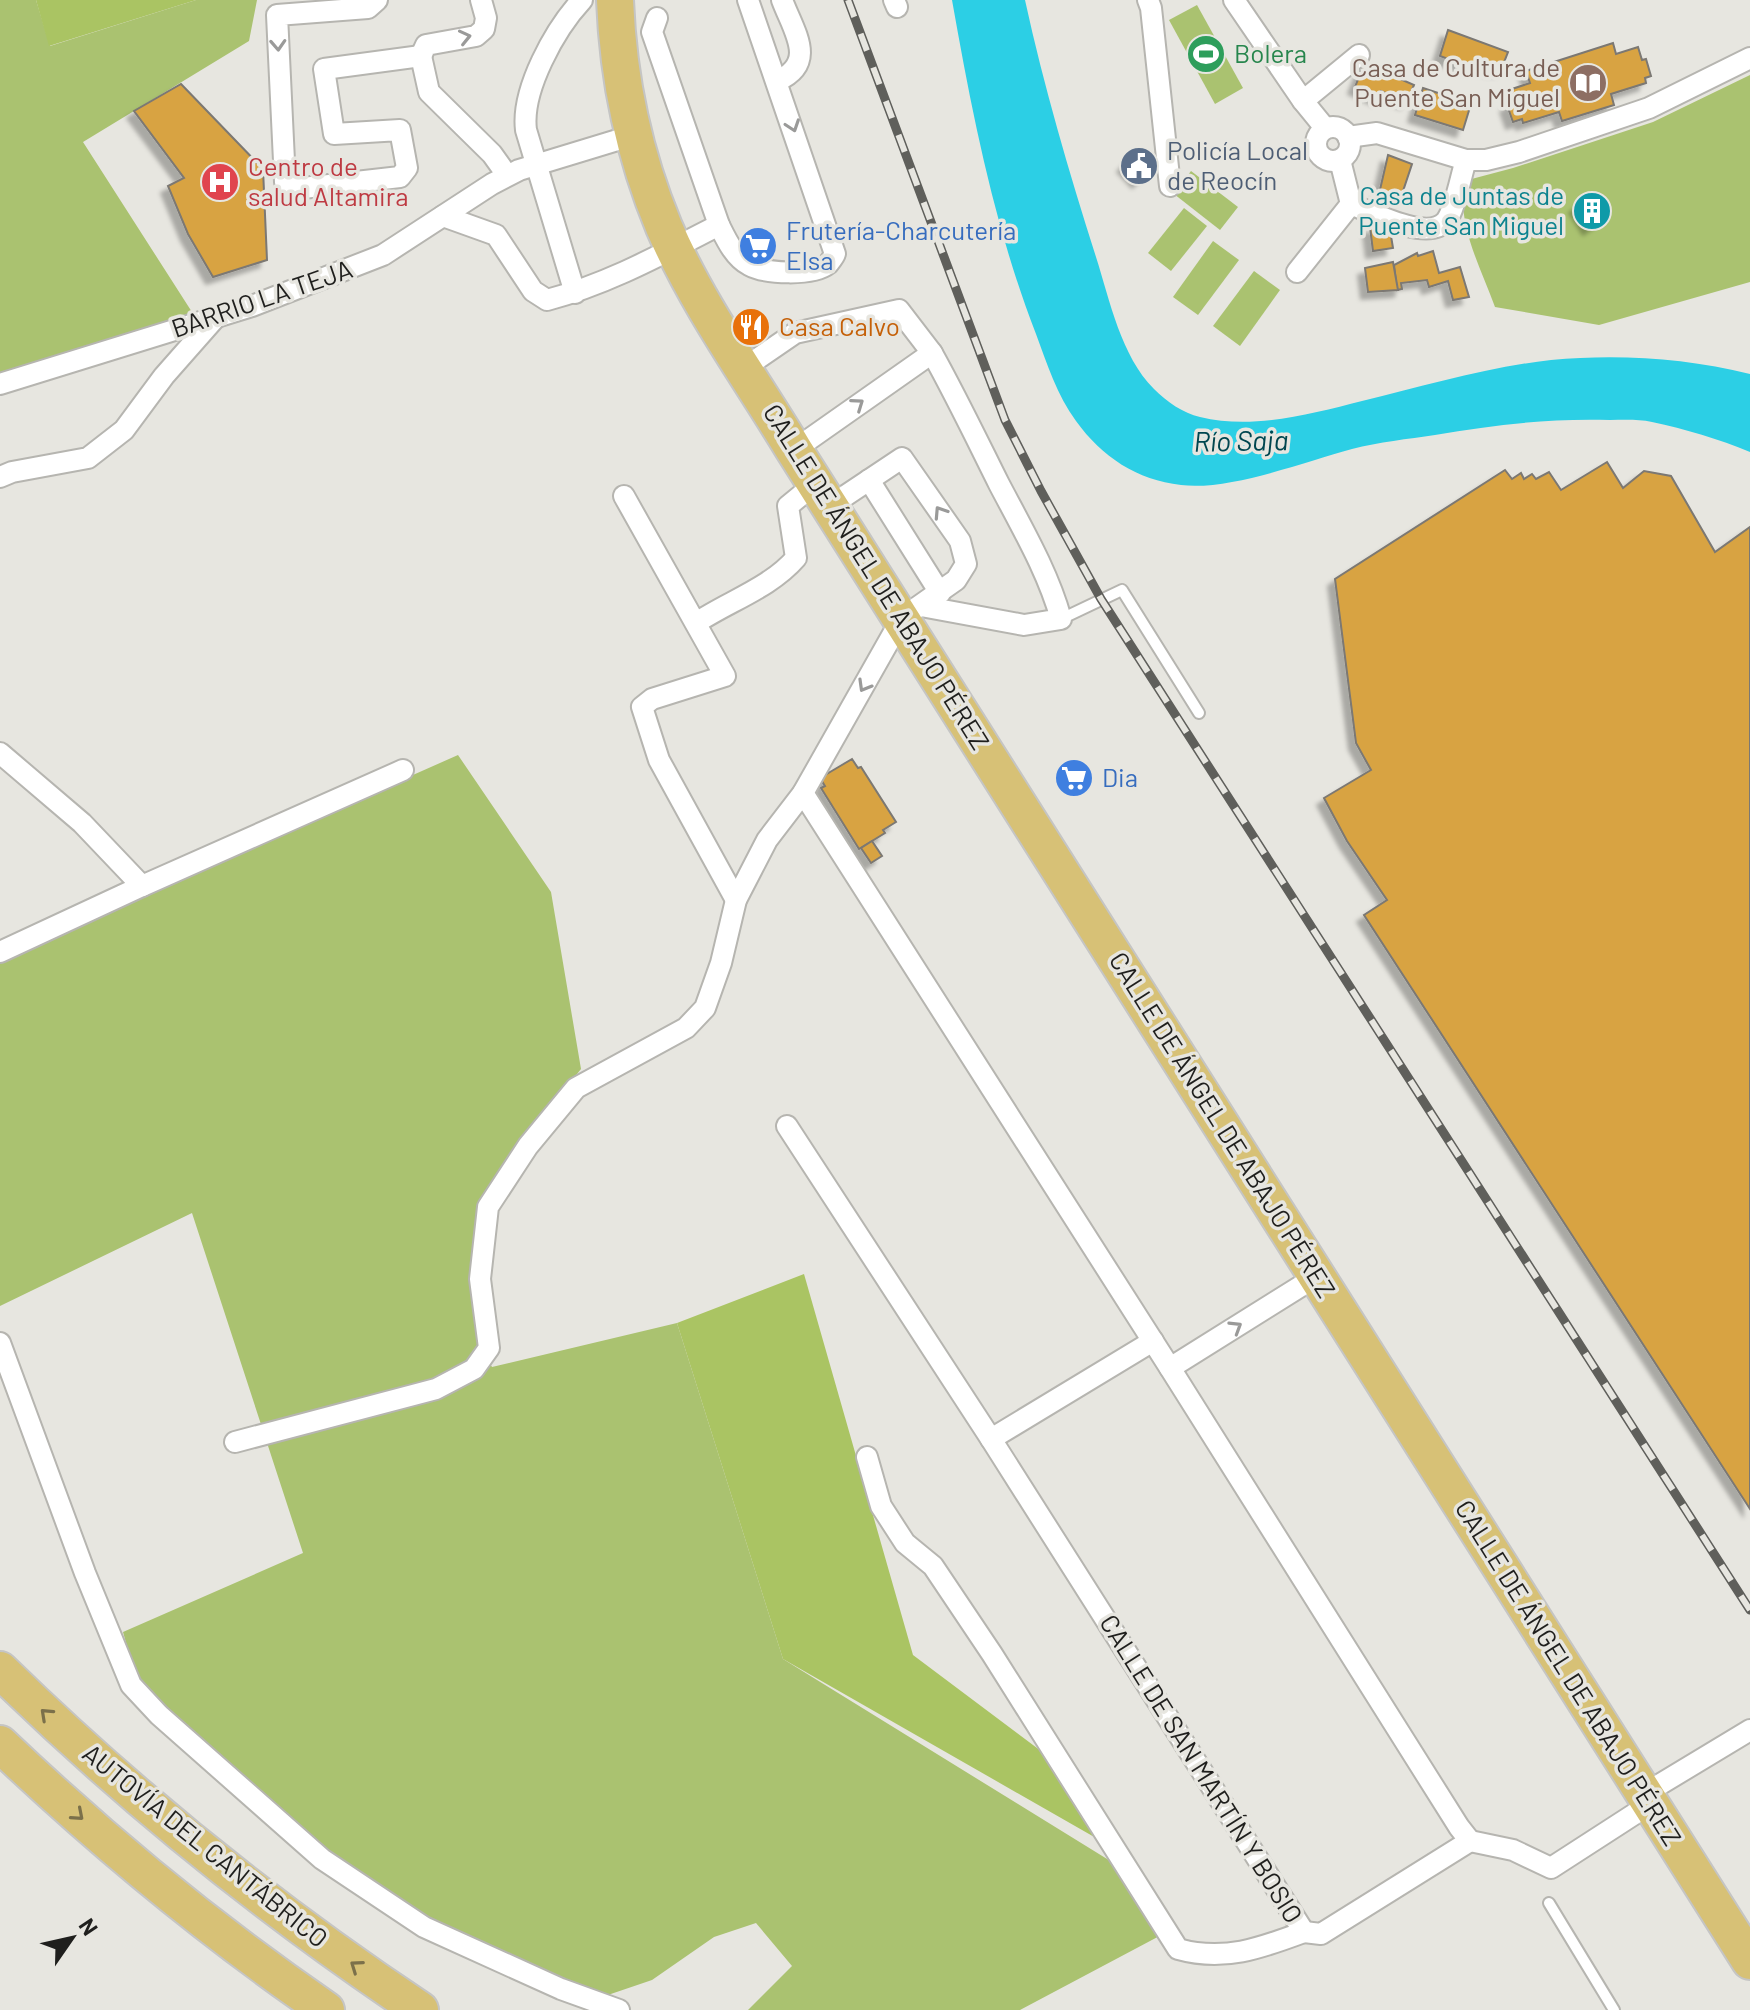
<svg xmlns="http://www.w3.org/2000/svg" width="1750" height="2010" viewBox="0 0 1750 2010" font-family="Barlow,sans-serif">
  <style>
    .green { fill: #aac270 }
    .forest { fill: #aac463 }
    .water { fill: #2ccfe5 }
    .building { fill: #d8a342; stroke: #7b7873; stroke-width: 2; filter: url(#shadow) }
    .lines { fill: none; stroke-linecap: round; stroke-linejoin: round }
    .lane-casing { stroke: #b6b5b0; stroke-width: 14 }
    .street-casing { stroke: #b6b5b0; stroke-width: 24 }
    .highway-casing { stroke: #c5c5c4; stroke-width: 40 }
    .lane { stroke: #fff; stroke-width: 10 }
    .street { stroke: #fff; stroke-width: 20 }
    .highway { stroke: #d7c176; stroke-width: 36 }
    .rail-casing { stroke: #5f5f5b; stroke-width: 9 }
    .rail { stroke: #e7e6e0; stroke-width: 6; stroke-dasharray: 18; stroke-linecap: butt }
    .oneway { stroke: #9a9a99 }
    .oneway2 { stroke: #7b704a }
    .labels { text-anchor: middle; stroke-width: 7; stroke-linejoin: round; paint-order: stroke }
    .leisure-label { font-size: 26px; fill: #27864d; stroke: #e7e6e0; text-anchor: start }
    .education-label { font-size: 26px; fill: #785e54; stroke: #e7e6e0; text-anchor: end }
    .service-label { font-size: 26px; fill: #4e5e75; stroke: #e7e6e0; text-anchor: start }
    .health-label { font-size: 26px; fill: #be3a42; stroke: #e7e6e0; text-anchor: start }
    .culture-label { font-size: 26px; fill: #0d838f; stroke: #e7e6e0; text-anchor: end }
    .shop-label { font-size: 26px; fill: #366cbe; stroke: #e7e6e0; text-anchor: start }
    .street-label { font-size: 26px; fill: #1f1f1d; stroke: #e7e6e0 }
    .food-label { font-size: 26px; fill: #c56008; stroke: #e7e6e0; text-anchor: start }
    .water-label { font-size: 28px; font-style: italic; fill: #00464f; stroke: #e7e6e0 }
  </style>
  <defs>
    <filter id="shadow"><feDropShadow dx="-7" dy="7" stdDeviation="2" flood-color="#0004"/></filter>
  </defs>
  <rect width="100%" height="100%" fill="#e7e6e0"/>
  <g class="green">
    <path d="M0,0H36L50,46L196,0H257L249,41L83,142L199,323L0,384Z"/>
    <path d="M1197,5L1243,88L1215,104L1169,20Z"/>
    <path d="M1750,75V282L1599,325L1495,307C1480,266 1457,225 1464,181L1513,168L1653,122Z"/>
    <path d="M1191,171L1238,207L1220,230L1174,194Z"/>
    <path d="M1184,208L1207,226L1171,271L1148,253Z"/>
    <path d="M1213,241L1239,260L1198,315L1173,297Z"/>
    <path d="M1254,271L1280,290L1240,346L1213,326Z"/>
    <path d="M458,755L551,892L581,1069L526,1138L476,1212L471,1288L477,1341L492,1367L677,1323L783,1659L1133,1875L1167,1932L1020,2010H748L792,1966L756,1923L714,1937L652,1980L602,1997L426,1919L361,1879L275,1810L137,1682L123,1632L303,1553L192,1213L0,1306V958Z"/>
  </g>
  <g class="forest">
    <path d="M36,0H196L49,46Z"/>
    <path d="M804,1274L913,1655L1053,1760L1117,1850L783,1659L677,1323Z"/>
  </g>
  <path class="water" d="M952,0H1025C1044,87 1069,172 1096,257C1110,301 1121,356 1154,389C1167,402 1183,413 1200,417C1253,430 1311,414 1362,401C1424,386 1488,367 1551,360C1618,354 1685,358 1750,374V452C1719,439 1685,429 1652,422C1638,419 1623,420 1610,420C1550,418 1494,425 1435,435C1408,439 1379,442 1352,449C1304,462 1229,491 1181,485C1137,480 1102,457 1076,421C1057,395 1047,364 1036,334C994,226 972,113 952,0Z"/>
  <g class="building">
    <path d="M1448,30L1508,52L1501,70L1496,68L1495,70L1479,64L1478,67L1465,63L1464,65L1440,56Z"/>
    <path d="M1613,43L1616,54L1638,47L1642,60L1646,59L1651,76L1645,78L1646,83L1611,94L1614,105L1562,121L1559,112L1523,123L1522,119L1513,122L1507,105L1513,103L1509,90L1530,83L1526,71Z"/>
    <path d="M1365,62L1381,69L1380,73L1387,76L1389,74L1414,85L1407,102L1381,91L1379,98L1355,87Z"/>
    <path d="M181,84L263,169L267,260L213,277L188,234L168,186L184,178L134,111Z"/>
    <path d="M1423,88L1471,104L1463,130L1415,115Z"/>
    <path d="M1139,150L1154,167L1139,181L1124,165Z"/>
    <path d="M1388,155L1412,164L1400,200L1379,194Z"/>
    <path d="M1594,194L1608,215L1590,228L1576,206Z"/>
    <path d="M1389,224L1393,248L1373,251L1370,227Z"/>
    <path d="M1433,251L1439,273L1460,267L1469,297L1453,300L1448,281L1429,287L1427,280L1401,283L1402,289L1397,290L1394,265L1417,253L1418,256Z"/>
    <path d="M1393,262L1398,290L1368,292L1365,268Z"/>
    <path d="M1607,462L1623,488L1644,471L1671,476L1715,552L1750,527V1509L1364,915L1387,900L1347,841L1324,798L1371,770L1356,743L1335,579L1505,470L1512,479L1521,473L1524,479L1532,474L1536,479L1549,472L1561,490Z"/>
    <path d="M852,759L858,768L861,767L896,822L883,830L885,833L859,849L821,788L825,786L820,778Z"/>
    <path d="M872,841L882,856L871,863L861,848Z"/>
  </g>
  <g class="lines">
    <g class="lane-casing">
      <g id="lane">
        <path d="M1061,619L1122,590L1199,713"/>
        <path d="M1549,1903L1614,2010"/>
      </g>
    </g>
    <g class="street-casing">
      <g id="street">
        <path d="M377,0L368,8L277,15L285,182L294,189L400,177L407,168L400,130L334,134L324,69L421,56L429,92L492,154L507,175"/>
        <path d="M894,0L897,7"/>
        <path d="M1148,0L1151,8L1170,186"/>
        <path d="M1234,0L1303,101L1325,128"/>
        <path d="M421,56L426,45L476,36L484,29L486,18L481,0"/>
        <path d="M777,81C818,63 794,32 782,0"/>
        <path d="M1303,101L1359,55"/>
        <circle cx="1333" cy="144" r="17"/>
        <path d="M1348,137L1377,133L1466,160H1486L1519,152L1649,108L1750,58"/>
        <path d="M1340,160L1351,204C1372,213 1428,242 1446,221C1455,210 1461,175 1466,160"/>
        <path d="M443,216L496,235L533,291L547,300C608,284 664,253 719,225L652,32L657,18"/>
        <path d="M719,225C726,239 734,257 749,265C765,274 813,276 828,264C829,263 835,255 835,254L748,0"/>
        <path d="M1297,272L1351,204"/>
        <path d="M575,293L526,130C521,90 555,29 582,0"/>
        <path d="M744,368L795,333L899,310L932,353L794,450"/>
        <path d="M0,384L252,306L383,255L492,184L519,170L634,135"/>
        <path d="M0,477L12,472L88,458L124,430L164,376L216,317"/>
        <path d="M869,480L940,593"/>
        <path d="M624,496L725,676L652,699L642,707L659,760L736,900"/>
        <path d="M921,606L1024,625L1061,619C1048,572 1022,528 999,484C977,440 956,396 932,353"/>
        <path d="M696,623C729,601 770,588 796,558L788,506L816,483"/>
        <path d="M0,753L82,823L142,886L0,952"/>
        <path d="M803,793L1170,1368L1459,1827L1470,1841"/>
        <path d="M142,886L403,770"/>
        <path d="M787,1126L991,1439L1304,1932C1261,1948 1224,1962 1178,1949L992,1654L933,1566L905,1543L881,1506L867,1457"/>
        <path d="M0,1343L85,1573L131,1685L159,1715L322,1859L424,1927L561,1989L619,2010"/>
        <path d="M1170,1368L1317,1276"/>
        <path d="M991,1439L1153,1341"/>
        <path d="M235,1442L436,1389L474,1369L489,1348L480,1279L488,1207L528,1146L576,1088L686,1028L705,1008L721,963L736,900L767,840L803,793L902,618L956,580L966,564L960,541L902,458L830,506"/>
        <path d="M1644,1794L1750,1730"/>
        <path d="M1470,1841L1513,1850L1551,1868L1650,1804"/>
        <path d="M1304,1932L1321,1934L1470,1841"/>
      </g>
    </g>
    <g class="highway-casing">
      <g id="highway">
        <path d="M615,0C618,78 634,155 664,227C698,306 750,377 794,450L1750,1961"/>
        <path d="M0,1670C129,1796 270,1910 420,2010"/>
        <path d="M0,1744C101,1840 211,1931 326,2010"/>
      </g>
    </g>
    <use href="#lane" class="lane"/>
    <use href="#street" class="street"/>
    <use href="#highway" class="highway"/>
    <g class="rail-casing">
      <path id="rail" d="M848,0L1005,420L1041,491L1101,599L1750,1610"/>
    </g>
    <use href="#rail" class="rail"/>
  </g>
  <defs><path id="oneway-chevron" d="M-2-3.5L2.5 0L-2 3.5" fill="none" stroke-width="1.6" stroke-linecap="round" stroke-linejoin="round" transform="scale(2)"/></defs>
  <g class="oneway">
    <use href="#oneway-chevron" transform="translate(465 37) rotate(-13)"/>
    <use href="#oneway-chevron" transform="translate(278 45) rotate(87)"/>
    <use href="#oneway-chevron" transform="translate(793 126) rotate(71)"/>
    <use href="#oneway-chevron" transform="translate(858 404) rotate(-35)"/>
    <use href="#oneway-chevron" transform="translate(940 512) rotate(-123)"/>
    <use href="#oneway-chevron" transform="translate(864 686) rotate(120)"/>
    <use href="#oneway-chevron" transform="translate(1236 1327) rotate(-32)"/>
  </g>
  <g class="oneway2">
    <use href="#oneway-chevron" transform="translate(46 1714) rotate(-137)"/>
    <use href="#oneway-chevron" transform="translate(78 1815) rotate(41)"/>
    <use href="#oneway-chevron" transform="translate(356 1966) rotate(-145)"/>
  </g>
  <defs>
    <g id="stadium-disc" transform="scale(2)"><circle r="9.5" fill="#2e9e5b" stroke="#e7e6e0"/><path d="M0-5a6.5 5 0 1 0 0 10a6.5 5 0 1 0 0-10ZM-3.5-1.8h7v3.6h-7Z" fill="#fff"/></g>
    <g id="library-disc" transform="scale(2)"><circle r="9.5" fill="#8d6e63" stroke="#e7e6e0"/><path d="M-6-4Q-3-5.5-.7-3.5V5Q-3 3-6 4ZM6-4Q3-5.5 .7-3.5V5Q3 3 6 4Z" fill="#fff"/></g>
    <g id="civic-disc" transform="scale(2)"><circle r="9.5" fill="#5c6f8a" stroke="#e7e6e0"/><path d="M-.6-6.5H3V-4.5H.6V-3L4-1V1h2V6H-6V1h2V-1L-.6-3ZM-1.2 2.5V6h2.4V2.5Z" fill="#fff"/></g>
    <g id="hospital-disc" transform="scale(2)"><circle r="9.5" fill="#e0444e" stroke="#e7e6e0"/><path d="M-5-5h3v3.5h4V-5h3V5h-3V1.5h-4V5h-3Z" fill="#fff"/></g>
    <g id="building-disc" transform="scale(2)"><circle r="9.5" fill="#0f9aa8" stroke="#e7e6e0"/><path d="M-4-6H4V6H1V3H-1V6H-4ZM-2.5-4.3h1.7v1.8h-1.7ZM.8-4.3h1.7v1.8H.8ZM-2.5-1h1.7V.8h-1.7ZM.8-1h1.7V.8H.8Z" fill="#fff"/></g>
    <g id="supermarket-disc" transform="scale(2)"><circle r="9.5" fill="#3f7fe0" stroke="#e7e6e0"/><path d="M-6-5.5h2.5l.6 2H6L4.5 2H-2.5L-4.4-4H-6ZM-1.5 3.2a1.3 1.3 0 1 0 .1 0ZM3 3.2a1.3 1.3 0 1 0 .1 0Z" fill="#fff"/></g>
    <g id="restaurant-disc" transform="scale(2)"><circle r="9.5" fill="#e8710a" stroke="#e7e6e0"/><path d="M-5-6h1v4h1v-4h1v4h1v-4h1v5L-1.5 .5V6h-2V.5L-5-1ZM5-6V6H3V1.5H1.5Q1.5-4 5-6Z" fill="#fff"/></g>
  </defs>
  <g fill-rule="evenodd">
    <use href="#stadium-disc" x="1206" y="54"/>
    <use href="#library-disc" x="1588" y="83"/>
    <use href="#civic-disc" x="1139" y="166"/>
    <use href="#hospital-disc" x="220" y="182"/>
    <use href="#building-disc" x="1592" y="211"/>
    <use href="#supermarket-disc" x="758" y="246"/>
    <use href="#restaurant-disc" x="751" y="327"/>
    <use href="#supermarket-disc" x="1074" y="778"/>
  </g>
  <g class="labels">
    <g class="leisure-label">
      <text x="1234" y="63">Bolera</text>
    </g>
    <g class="education-label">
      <text x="1560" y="77">Casa de Cultura de<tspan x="1560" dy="30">Puente San Miguel</tspan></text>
    </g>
    <g class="service-label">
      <text x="1167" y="160">Policía Local<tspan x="1167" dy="30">de Reocín</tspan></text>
    </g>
    <g class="health-label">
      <text x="248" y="176">Centro de<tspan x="248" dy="30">salud Altamira</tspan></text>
    </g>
    <g class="culture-label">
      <text x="1564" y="205">Casa de Juntas de<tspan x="1564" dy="30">Puente San Miguel</tspan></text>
    </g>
    <g class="shop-label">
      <text x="786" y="240">Frutería-Charcutería<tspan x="786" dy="30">Elsa</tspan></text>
      <text x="1102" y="787">Dia</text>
    </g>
    <g class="street-label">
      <text transform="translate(262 299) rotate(-19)" y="9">BARRIO LA TEJA</text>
      <text transform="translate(876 577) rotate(58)" y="9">CALLE DE ÁNGEL DE ABAJO PÉREZ</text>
      <text transform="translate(1222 1125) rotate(58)" y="9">CALLE DE ÁNGEL DE ABAJO PÉREZ</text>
      <text transform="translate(1568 1673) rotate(58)" y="9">CALLE DE ÁNGEL DE ABAJO PÉREZ</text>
      <text transform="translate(1201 1769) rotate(58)" y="9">CALLE DE SAN MARTÍN Y BOSIO</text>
      <text transform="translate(205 1846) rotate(39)" y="9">AUTOVÍA DEL CANTÁBRICO</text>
    </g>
    <g class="food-label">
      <text x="779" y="336">Casa Calvo</text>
    </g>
    <g class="water-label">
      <text transform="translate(1241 441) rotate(-1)" y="10">Río Saja</text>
    </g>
  </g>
  <g transform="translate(72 1938) rotate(56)" stroke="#e7e6e0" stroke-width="6" paint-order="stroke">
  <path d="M0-6L14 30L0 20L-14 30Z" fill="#1f1f1d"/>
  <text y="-12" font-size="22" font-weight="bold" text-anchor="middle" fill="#1f1f1d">N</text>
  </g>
</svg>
